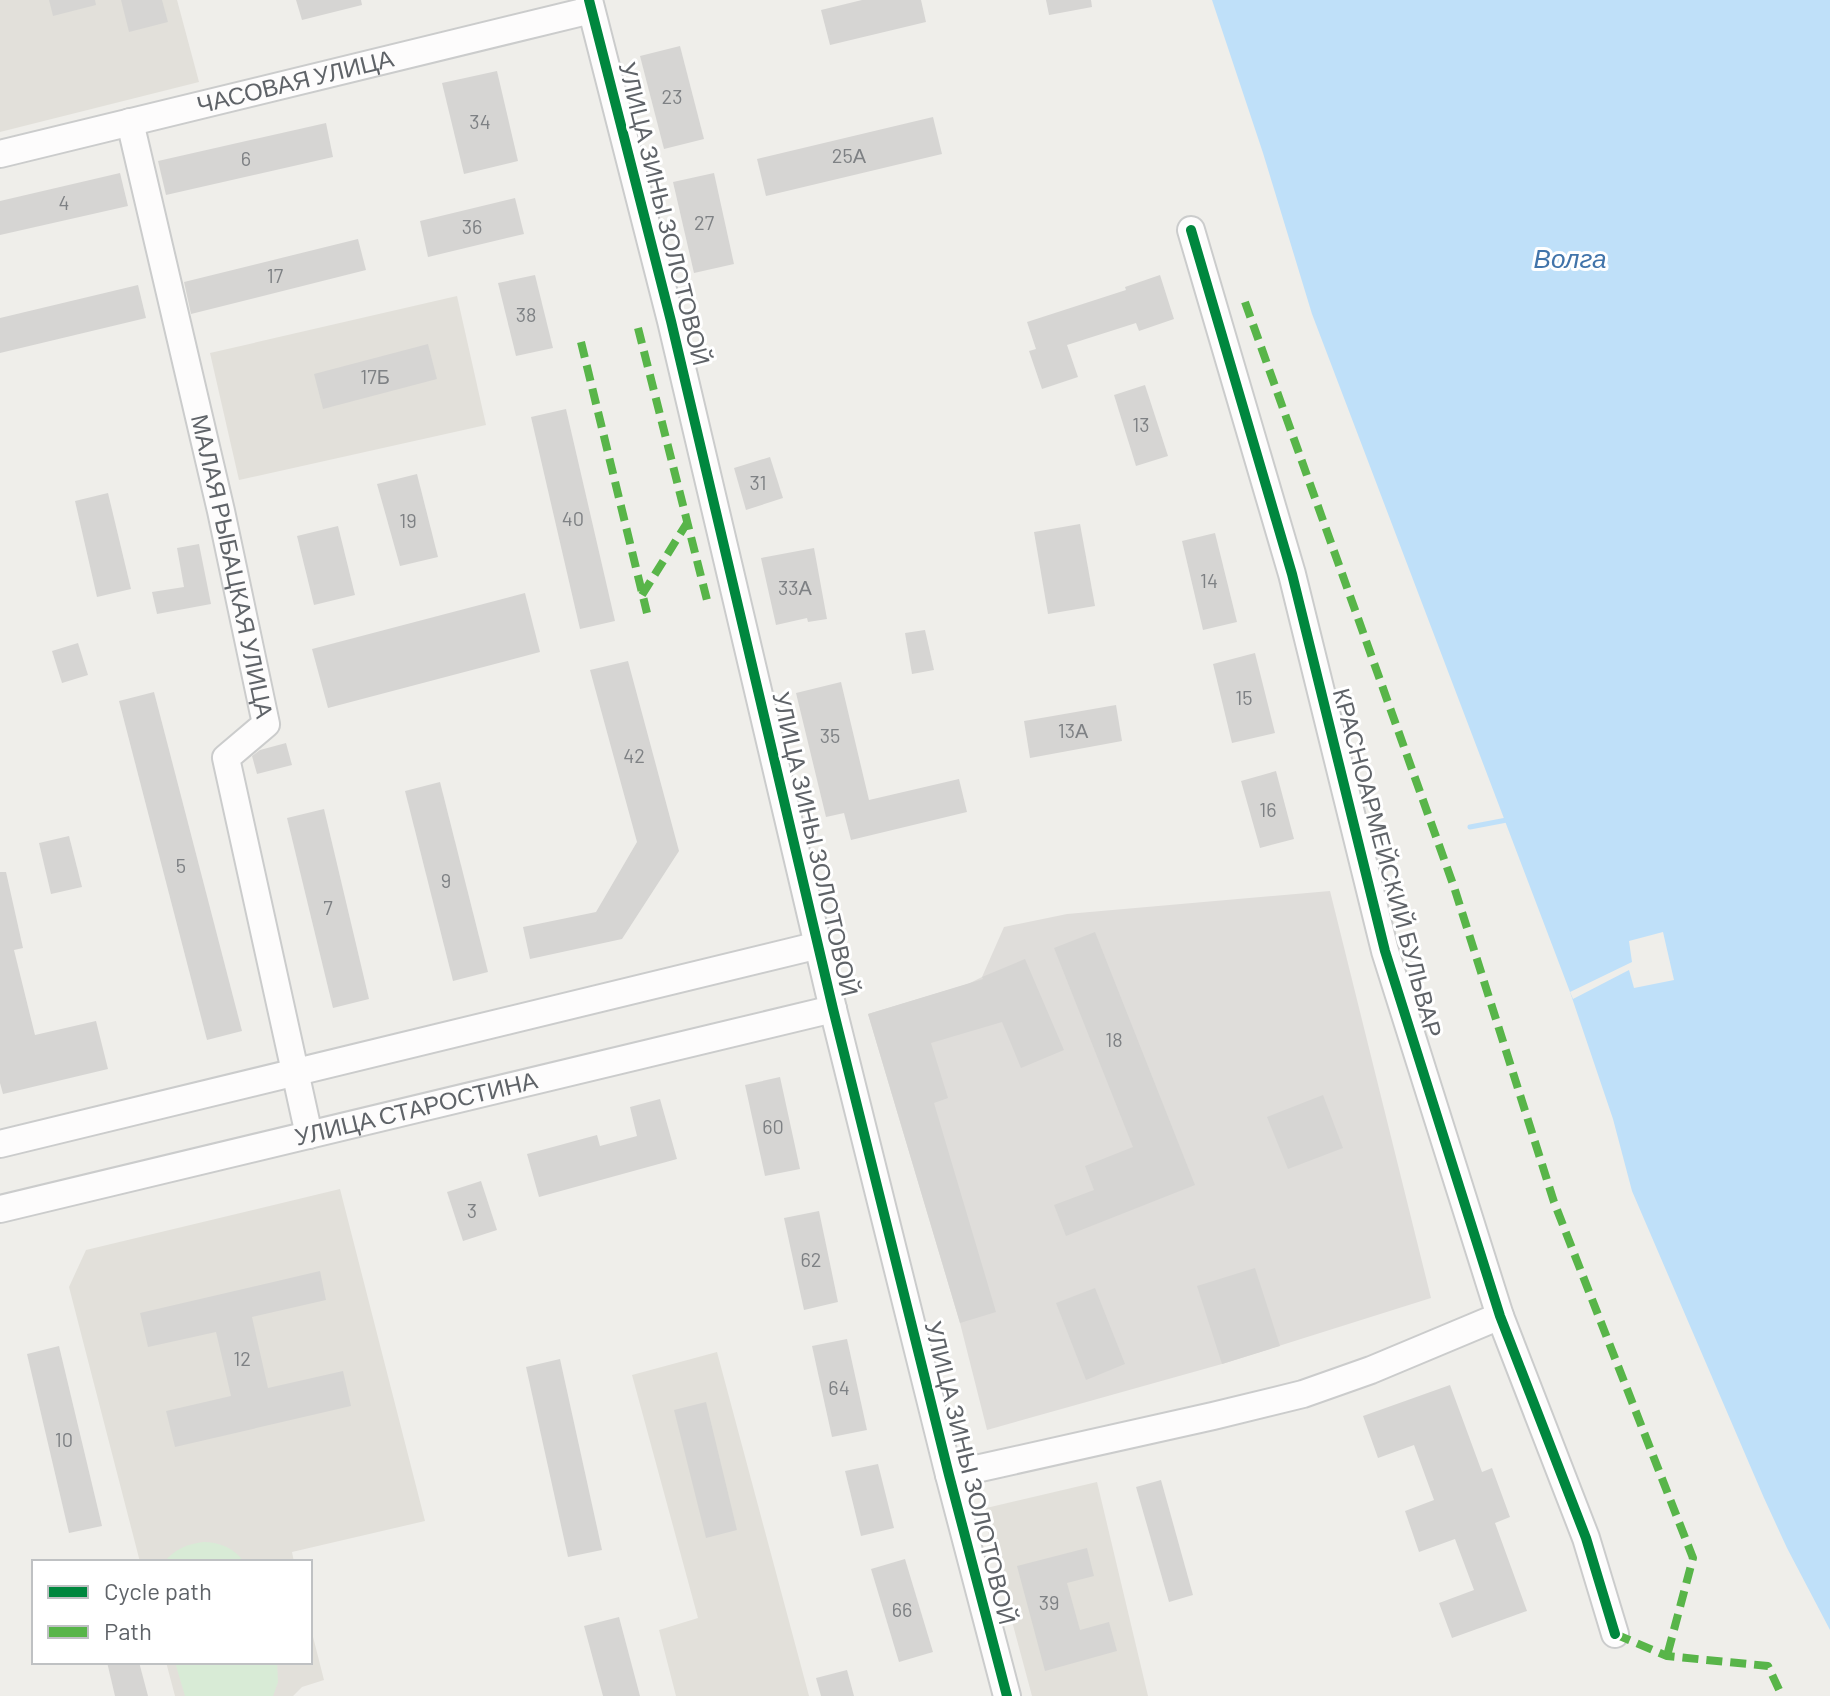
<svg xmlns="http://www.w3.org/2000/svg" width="1830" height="1696" viewBox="0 0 1830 1696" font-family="Barlow,sans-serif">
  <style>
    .industrial { fill: #dfddda }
    .education { fill: #e2e0da }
    .green { fill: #d8ebd6 }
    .water { fill: #bfe0f9 }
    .pier { fill: #efeeea }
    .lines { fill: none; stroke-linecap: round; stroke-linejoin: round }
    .stream { stroke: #bfe0f9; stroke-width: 5 }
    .building { fill: #d6d5d3 }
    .minor-casing { stroke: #cbcccc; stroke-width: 30 }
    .minor { stroke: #fdfcfc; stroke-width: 26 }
    .quiet { stroke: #58b549; stroke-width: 8; stroke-dasharray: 16 8; stroke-linecap: butt }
    .cycleway-casing { stroke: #fff; stroke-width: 15 }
    .cycleway { stroke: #00873e; stroke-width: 10 }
    .labels { text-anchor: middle; stroke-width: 6; stroke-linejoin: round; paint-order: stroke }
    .number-label { font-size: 20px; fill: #7e8184 }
    .street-label { font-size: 24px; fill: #5f6368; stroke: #fff }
    .water-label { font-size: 26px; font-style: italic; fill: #4174aa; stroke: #fff }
  </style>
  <rect width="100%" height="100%" fill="#efeeea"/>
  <path class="industrial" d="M1330,891L1431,1298L1222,1364L987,1430L960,1323L868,1014L968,984L982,977L1004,927L1067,914Z"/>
  <g class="education">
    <path d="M0,0H177L199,82L0,132Z"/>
    <path d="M457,296L486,425L239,480L210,353Z"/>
    <path d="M340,1189L425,1521L292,1552L294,1562H140L69,1287L86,1250Z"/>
    <path d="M717,1352L809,1696H676L659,1630L698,1618L632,1375Z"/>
    <path d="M1097,1482L1148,1696H1032L982,1509Z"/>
    <path d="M310,1625L324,1680L302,1687L293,1696H175L166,1662H310Z"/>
  </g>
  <g class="green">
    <path d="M203,1542C220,1542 234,1548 244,1562H164C175,1549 187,1544 203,1542Z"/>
    <path d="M175,1662H277L278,1682L273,1696H185Z"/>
  </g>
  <path class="water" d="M1212,0H1830V1630L1787,1548L1764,1498L1632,1191L1613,1119L1570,992L1312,314L1263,153Z"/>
  <path class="pier" d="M1663,932L1674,980L1634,988L1629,970L1573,999L1570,992L1632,962L1629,941Z"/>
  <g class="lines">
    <path class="stream" d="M1470,827L1512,819"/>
  </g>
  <g class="building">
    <path d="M49,0H95L96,5L53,16Z"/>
    <path d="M121,0H162L168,22L129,32Z"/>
    <path d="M296,0H361L362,5L302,20Z"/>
    <path d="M862,0H921L926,22L830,45L821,10Z"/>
    <path d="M1046,0H1091L1092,7L1049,15Z"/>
    <path d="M680,46L704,139L664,149L640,56Z"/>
    <path d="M497,71L518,161L464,174L442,83Z"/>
    <path d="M933,117L942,154L766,196L757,159Z"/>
    <path d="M326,123L333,157L166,195L158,161Z"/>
    <path d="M120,173L128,206L0,235V201Z"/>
    <path d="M714,173L734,264L694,273L673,182Z"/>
    <path d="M515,198L524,234L428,257L420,221Z"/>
    <path d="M358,239L366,270L191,314L184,282Z"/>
    <path d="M535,275L553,348L516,356L498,283Z"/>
    <path d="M1160,275L1174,319L1139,331L1136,323L1067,345L1078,377L1042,389L1029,351L1036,349L1027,322L1126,290L1125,287Z"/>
    <path d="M138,285L146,318L0,353V318Z"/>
    <path d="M428,344L437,379L323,409L314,374Z"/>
    <path d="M1145,385L1168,456L1136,466L1114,395Z"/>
    <path d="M566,409L615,621L580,629L531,417Z"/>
    <path d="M770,457L783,498L746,510L734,468Z"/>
    <path d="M417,474L438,557L400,566L377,484Z"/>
    <path d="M108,493L131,589L97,597L75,501Z"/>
    <path d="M1080,524L1095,606L1048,614L1034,532Z"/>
    <path d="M338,526L355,595L314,605L297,536Z"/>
    <path d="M1215,533L1237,622L1203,630L1182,541Z"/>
    <path d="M199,544L211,604L157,614L152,592L184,587L177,548Z"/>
    <path d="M814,548L827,619L808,622L807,618L776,625L761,558Z"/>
    <path d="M525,593L540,652L328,708L312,649Z"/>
    <path d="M925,630L934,670L912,674L905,633Z"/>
    <path d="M78,643L88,675L62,683L52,651Z"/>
    <path d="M1255,653L1275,733L1232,743L1213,664Z"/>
    <path d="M628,661L679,851L622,939L530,959L523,927L596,912L637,842L590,670Z"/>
    <path d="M841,682L869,800L959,779L967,812L851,840L844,813L826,817L796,693Z"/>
    <path d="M154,692L242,1031L207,1040L119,701Z"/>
    <path d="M1116,705L1122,741L1030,758L1024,721Z"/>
    <path d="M286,743L292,765L257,774L252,756L260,750Z"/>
    <path d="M1276,771L1294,839L1260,848L1241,781Z"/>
    <path d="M440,782L488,972L453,981L405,791Z"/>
    <path d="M324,809L369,999L333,1008L287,818Z"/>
    <path d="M69,836L82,887L51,894L39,843Z"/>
    <path d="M0,872H6L23,948L14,950L35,1035L96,1021L108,1069L3,1094L0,1083Z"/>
    <path d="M1095,932L1195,1185L1066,1236L1054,1205L1094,1190L1085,1166L1133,1147L1054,948Z"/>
    <path d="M1025,959L1064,1050L1021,1068L1002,1022L931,1043L948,1098L934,1103L996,1312L960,1323L868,1014L983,979L982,977Z"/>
    <path d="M780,1077L800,1169L765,1176L745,1085Z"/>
    <path d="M1323,1095L1343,1148L1288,1169L1267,1117Z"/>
    <path d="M660,1099L677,1159L539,1197L527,1154L597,1135L600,1146L637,1136L630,1107Z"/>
    <path d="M481,1181L497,1230L463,1241L447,1192Z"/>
    <path d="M819,1211L838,1302L804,1310L784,1218Z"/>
    <path d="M1255,1268L1280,1346L1222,1364L1197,1286Z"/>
    <path d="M320,1271L326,1300L252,1317L268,1388L343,1371L351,1406L175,1447L166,1411L231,1396L216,1332L148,1347L140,1313Z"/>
    <path d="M1095,1288L1125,1364L1086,1380L1056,1303Z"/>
    <path d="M847,1339L867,1430L832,1437L812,1346Z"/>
    <path d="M59,1346L102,1526L69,1533L27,1354Z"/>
    <path d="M560,1359L602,1550L568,1557L526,1367Z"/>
    <path d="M1450,1385L1482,1472L1492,1468L1510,1517L1495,1523L1527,1611L1452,1638L1439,1603L1474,1590L1455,1539L1419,1552L1405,1511L1434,1500L1414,1445L1378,1458L1363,1416Z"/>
    <path d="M706,1402L737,1530L706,1538L674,1410Z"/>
    <path d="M878,1464L894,1528L861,1536L845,1471Z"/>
    <path d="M1161,1480L1193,1595L1169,1602L1136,1487Z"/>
    <path d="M1087,1548L1094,1576L1067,1583L1080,1630L1109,1622L1117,1651L1045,1671L1017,1566Z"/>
    <path d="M905,1559L933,1652L899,1662L871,1569Z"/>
    <path d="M619,1617L640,1696H603L584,1626Z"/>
    <path d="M107,1662H139L148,1696H115Z"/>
    <path d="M847,1670L854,1696H821L816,1678Z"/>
  </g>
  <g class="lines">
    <g class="minor-casing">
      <g id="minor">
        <path d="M589,0L671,321L833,1009L949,1475L1007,1696"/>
        <path id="s1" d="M130,122L221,511L266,724L226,758L309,1135"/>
        <path id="s2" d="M0,154L591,10"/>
        <path d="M1191,230L1292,574L1385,951L1500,1316L1586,1538L1615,1634"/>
        <path d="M0,1144L819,945"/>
        <path id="s3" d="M0,1209L833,1009"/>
        <path d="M949,1475L1213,1416L1303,1394L1371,1370L1500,1316"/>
      </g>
    </g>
    <use href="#minor" class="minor"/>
    <g class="quiet">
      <path d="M1245,302L1454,887L1554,1202L1693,1558L1667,1656"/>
      <path d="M638,328L707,600"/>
      <path d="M581,342L647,613"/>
      <path d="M642,595L687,523"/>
      <path d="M1615,1634L1667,1656L1768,1666L1782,1696"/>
    </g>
    <g class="cycleway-casing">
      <g id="cycleway">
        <path d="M589,0L671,321L833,1009L949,1475L1007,1696"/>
        <path d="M1191,230L1292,574L1385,951L1500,1316L1586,1538L1615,1634"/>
      </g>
    </g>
    <use href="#cycleway" class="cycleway"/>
  </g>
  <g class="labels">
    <g class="number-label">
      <text x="672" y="104">23</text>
      <text x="480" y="129">34</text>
      <text x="849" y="163">25А</text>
      <text x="246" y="166">6</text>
      <text x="64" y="210">4</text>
      <text x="704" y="230">27</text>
      <text x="472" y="234">36</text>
      <text x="275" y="283">17</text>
      <text x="526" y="322">38</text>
      <text x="375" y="384">17Б</text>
      <text x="1141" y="432">13</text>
      <text x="758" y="490">31</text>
      <text x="573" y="526">40</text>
      <text x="408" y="528">19</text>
      <text x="1209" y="588">14</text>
      <text x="795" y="595">33А</text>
      <text x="1244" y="705">15</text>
      <text x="1073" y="738">13А</text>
      <text x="830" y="743">35</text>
      <text x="634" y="763">42</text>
      <text x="1268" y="817">16</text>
      <text x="181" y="873">5</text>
      <text x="446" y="888">9</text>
      <text x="328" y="915">7</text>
      <text x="1114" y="1047">18</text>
      <text x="773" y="1134">60</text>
      <text x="472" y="1218">3</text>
      <text x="811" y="1267">62</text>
      <text x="242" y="1366">12</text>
      <text x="839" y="1395">64</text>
      <text x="64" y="1447">10</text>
      <text x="1049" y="1610">39</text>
      <text x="902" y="1617">66</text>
    </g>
    <g class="street-label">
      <text dy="8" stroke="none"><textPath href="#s2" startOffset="304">ЧАСОВАЯ УЛИЦА</textPath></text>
      <text transform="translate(664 214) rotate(76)" y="8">УЛИЦА ЗИНЫ ЗОЛОТОВОЙ</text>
      <text dy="8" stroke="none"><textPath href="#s1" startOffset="456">МАЛАЯ РЫБАЦКАЯ УЛИЦА</textPath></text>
      <text transform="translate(815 844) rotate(77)" y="8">УЛИЦА ЗИНЫ ЗОЛОТОВОЙ</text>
      <text transform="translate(1387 863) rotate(75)" y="8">КРАСНОАРМЕЙСКИЙ БУЛЬВАР</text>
      <text dy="8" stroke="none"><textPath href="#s3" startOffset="428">УЛИЦА СТАРОСТИНА</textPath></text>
      <text transform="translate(970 1473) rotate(76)" y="8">УЛИЦА ЗИНЫ ЗОЛОТОВОЙ</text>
    </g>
    <g class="water-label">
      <text x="1570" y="268">Волга</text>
    </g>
  </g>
  <rect x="32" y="1560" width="280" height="104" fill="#ffffff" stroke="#bfc1c3" stroke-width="2"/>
  <rect x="48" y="1586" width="40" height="12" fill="#00873e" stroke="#bfc1c3" stroke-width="2"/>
  <text x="104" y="1600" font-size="24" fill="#5f6368">Cycle path</text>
  <rect x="48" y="1626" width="40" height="12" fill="#58b549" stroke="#bfc1c3" stroke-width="2"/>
  <text x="104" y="1640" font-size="24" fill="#5f6368">Path</text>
</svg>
